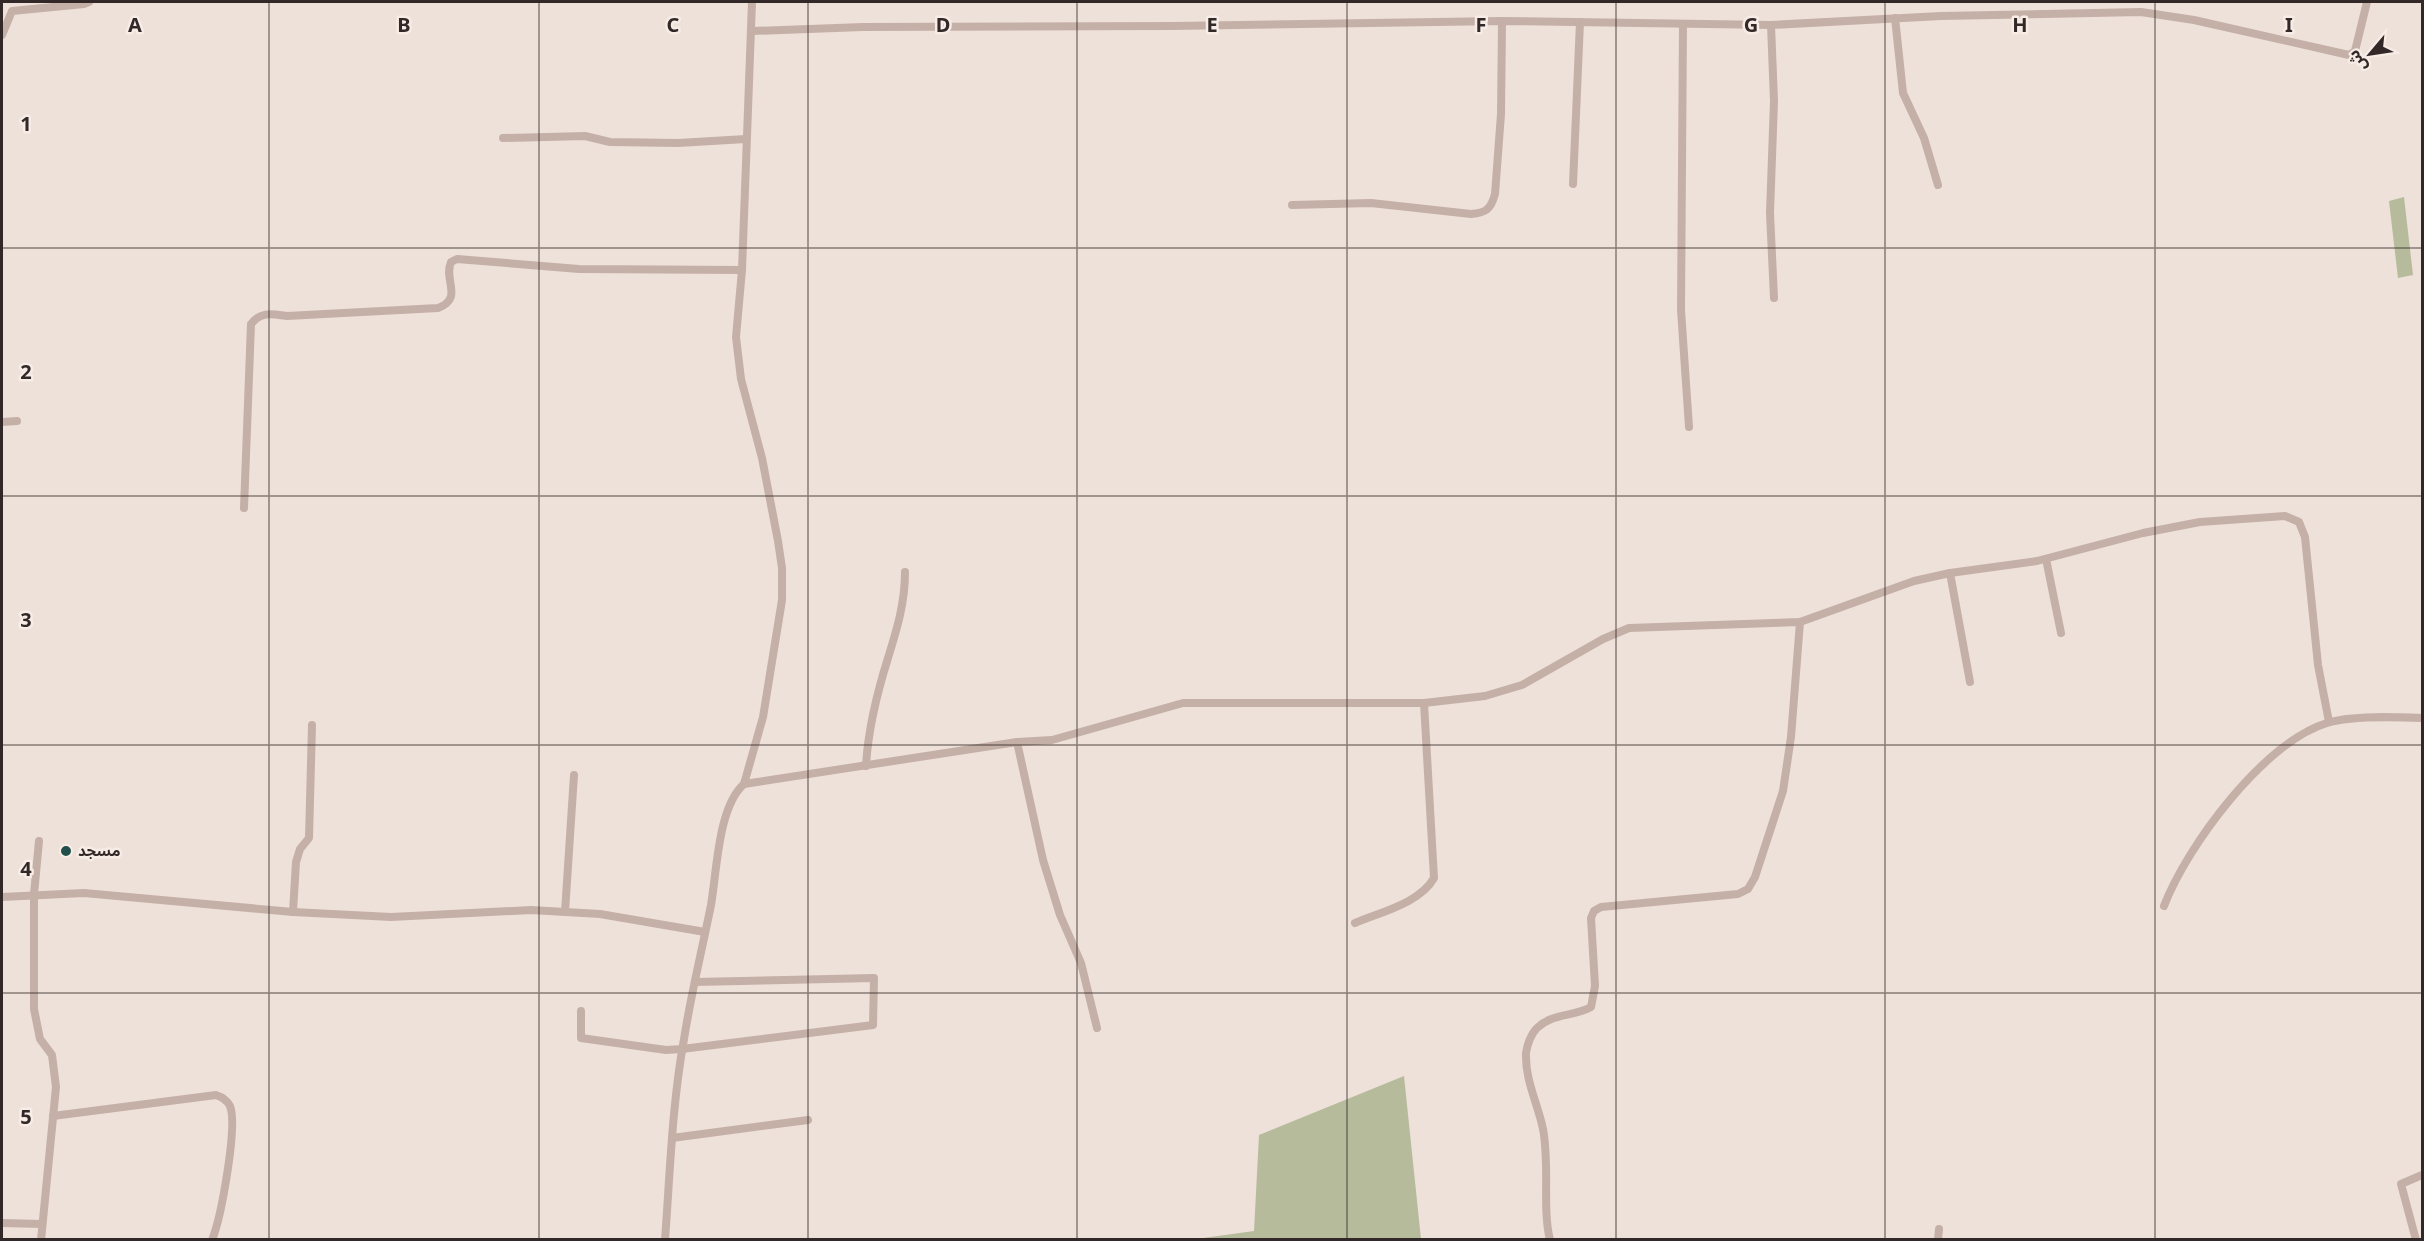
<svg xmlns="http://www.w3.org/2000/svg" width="2424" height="1241" viewBox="0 0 2424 1241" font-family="'Noto Sans','Noto Sans Arabic',sans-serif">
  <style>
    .green { fill: #b6bb9c }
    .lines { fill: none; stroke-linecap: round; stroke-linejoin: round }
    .minor { stroke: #c5b0a7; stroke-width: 8 }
    .grid { fill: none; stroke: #322827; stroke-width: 1.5; stroke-opacity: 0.55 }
    .poi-dot { fill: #214f4a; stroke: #f7ece6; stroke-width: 2 }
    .labels { text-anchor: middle; stroke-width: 5; stroke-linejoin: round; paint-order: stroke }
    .poi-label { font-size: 15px; font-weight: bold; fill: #322827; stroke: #f7ece6; text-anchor: start }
    .grid-label { font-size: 20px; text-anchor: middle; font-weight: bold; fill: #322827; stroke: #f7ece6; stroke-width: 5; stroke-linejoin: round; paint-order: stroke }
  </style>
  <rect width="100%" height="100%" fill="#eee1da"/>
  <g class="green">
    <path d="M2404,197L2413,275L2398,278L2389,201Z"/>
    <path d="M1404,1076L1421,1239H1196L1254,1231L1259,1135Z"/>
  </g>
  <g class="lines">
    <g class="minor">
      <path d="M1895,18L1903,93L1924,138L1938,185"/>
      <path d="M1683,24L1681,310L1689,427"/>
      <path d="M1771,25L1774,101L1770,213L1774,298"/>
      <path d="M752,31L863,27L1173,26L1502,21L1771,25L1941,16L2141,12L2194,20L2349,55L2355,51L2367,2"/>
      <path d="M2,35L12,11L84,4L89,2"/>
      <path d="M503,138L585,136L610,142L678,143L746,139"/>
      <path d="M1573,184L1580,22"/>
      <path d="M1292,205L1371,203L1471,214C1486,213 1491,209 1495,194L1501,114L1502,21"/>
      <path d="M2,422L17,421"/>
      <path d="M244,508L251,324C261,311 272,314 287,316L438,308C464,298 443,280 451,262L457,259L579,269L742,270"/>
      <path d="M2046,559L2061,633"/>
      <path d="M1950,573L1970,682"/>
      <path d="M1017,742L1043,860L1060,915L1081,963L1097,1028"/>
      <path d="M866,766C868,729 877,693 888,658C897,629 905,603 905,572"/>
      <path d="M744,784L1017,742L1052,740L1183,703H1424L1485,696L1522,685L1603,639L1629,628L1800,622L1914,581L1950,573L2037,561L2143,533L2200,522L2285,516L2299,522L2305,537L2318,665L2329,722"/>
      <path d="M39,841L34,894V1009L40,1039L52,1055L56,1087L41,1240"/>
      <path d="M2,897L84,893L293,912L391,917L531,910L600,914L705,932"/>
      <path d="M2164,906C2187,846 2264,742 2327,723C2350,715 2398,717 2422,718"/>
      <path d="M293,912L296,862L300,849L309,838L312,725"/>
      <path d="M565,912L574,775"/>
      <path d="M1355,923C1381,912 1420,903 1434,878L1424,703"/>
      <path d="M581,1011V1038L666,1050L682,1049L873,1025L874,978L695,982"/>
      <path d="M53,1116L216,1095C222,1097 227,1100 230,1106C238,1126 221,1218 212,1240"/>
      <path d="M672,1138L808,1120"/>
      <path d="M2,1223L42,1224"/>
      <path d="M665,1240C670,1173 672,1105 684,1039C691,994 702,950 711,905C717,870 718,807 744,784L763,717L782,600V568L778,541L762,458L741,379L736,337L742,270L752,2"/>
      <path d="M1550,1240C1542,1208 1550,1165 1543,1129C1538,1104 1525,1081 1526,1053C1527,1045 1531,1034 1537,1028C1552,1013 1573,1017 1591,1007L1595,986L1591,918L1594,911L1601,907L1738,894L1748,889L1755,877L1783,791L1791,737L1800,622"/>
      <path d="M1938,1240L1939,1229"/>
      <path d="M2416,1240L2401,1184L2422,1175"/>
    </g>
  </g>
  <path class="grid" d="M269,2V1240M539,2V1240M808,2V1240M1077,2V1240M1347,2V1240M1616,2V1240M1885,2V1240M2155,2V1240M2,248H2422M2,496H2422M2,745H2422M2,993H2422"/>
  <circle class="poi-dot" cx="66" cy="851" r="6"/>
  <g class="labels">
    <g class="poi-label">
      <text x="78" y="856">مسجد</text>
    </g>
  </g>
  <g class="grid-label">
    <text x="135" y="32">A</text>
    <text x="404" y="32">B</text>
    <text x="673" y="32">C</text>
    <text x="943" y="32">D</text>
    <text x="1212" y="32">E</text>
    <text x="1481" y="32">F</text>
    <text x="1751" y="32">G</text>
    <text x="2020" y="32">H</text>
    <text x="2289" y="32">I</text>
    <text x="26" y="131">1</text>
    <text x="26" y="379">2</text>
    <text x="26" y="627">3</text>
    <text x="26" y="876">4</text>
    <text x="26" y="1124">5</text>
  </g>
  <rect width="2424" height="1241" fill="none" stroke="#322827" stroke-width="6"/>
  <g transform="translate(2370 54) rotate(241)" stroke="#f7ece6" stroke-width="4.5" paint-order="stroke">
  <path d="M0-4.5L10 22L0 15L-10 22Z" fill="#322827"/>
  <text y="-9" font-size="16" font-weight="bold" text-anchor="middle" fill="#322827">ش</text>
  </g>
</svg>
